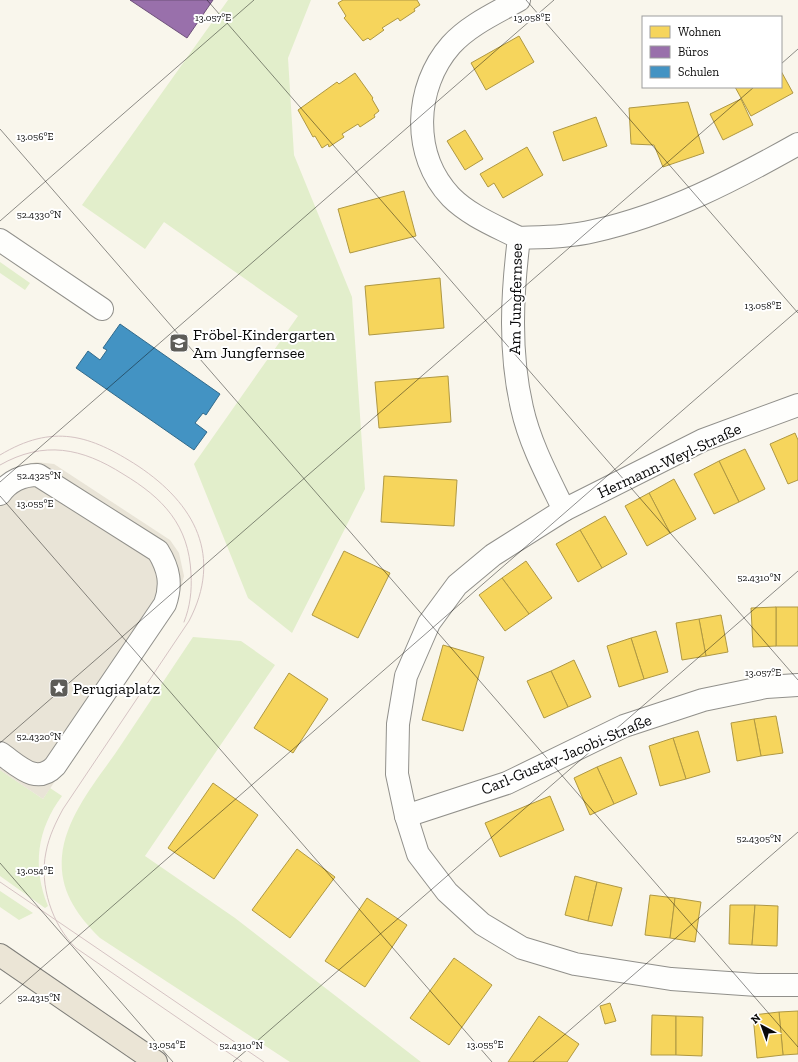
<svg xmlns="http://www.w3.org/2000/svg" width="798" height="1062" viewBox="0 0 798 1062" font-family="'Zilla Slab',serif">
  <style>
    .green { fill: #e2eecb }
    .plaza { fill: #e9e4d7 }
    .homes { fill: #f6d55c; stroke: #af9843 }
    .offices { fill: #9970ab; stroke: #6e517a }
    .schools { fill: #4393c3; stroke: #326a8b }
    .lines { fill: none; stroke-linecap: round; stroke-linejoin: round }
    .minor-casing { stroke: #91908b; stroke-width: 24 }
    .major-casing { stroke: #7e7d78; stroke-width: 24 }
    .minor { stroke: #fefefc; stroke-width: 22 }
    .major { stroke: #ebe5d6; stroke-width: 22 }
    .tram { stroke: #d5c3c3; stroke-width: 1 }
    .ticks { fill: none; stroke: #090909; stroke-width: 1; stroke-opacity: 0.45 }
    .labels { text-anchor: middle; stroke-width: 4; stroke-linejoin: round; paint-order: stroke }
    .street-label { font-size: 16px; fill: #090909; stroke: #fff }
    .poi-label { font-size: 16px; fill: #090909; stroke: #fff; text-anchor: start }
    .ticks-label { font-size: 10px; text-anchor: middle; fill: #090909; stroke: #fff; stroke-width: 4; stroke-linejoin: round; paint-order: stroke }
  </style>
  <rect width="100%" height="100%" fill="#f9f6ec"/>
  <g class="green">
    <path d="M228,0H311L288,58L294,155L352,297L365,489L292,633L248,598L194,464L298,316L164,222L145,249L82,205Z"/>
    <path d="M0,262L30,283L25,290L0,273Z"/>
    <path d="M193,637L241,641L275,665L145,856L235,918L421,1062H290L100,938C77,915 59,891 62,856C66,815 99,778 121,745C145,709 169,673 193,637Z"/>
    <path d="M0,770L43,799L50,788L62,796C37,829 32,867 48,906L45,908L0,876Z"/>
    <path d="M0,891L33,913L19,920L0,907Z"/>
  </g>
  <path class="plaza" d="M36,462L54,464L170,540L179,553L184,576L178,598L43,799L0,770V482L10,472L18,467Z"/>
  <g class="homes">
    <path d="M343,0H417L420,5L414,9L415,11L400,21L398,18L382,28L384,30L370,40L368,38L363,41L344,18L346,16L338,3Z"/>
    <path d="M519,36L534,62L486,90L471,63Z"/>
    <path d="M781,71L793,93L751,116L735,87H781Z"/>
    <path d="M355,73L373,98L372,99L379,111L374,115L375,117L360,127L358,124L342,134L344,137L329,147L328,144L322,148L315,136L313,137L298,110L337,82L339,84Z"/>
    <path d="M741,99L753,125L723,140L710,114Z"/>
    <path d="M688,102L704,153L663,167L654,145L631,144L629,108Z"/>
    <path d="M596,117L607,146L563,161L553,132Z"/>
    <path d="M465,130L483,159L465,170L447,141Z"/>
    <path d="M527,147L543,175L503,198L494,183L488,187L480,174Z"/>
    <path d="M404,191L416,236L350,253L338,209Z"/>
    <path d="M440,278L444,328L369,335L365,286Z"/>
    <path d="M448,376L451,422L379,428L375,382Z"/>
    <path d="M795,433L798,440V480L788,484L770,444Z"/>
    <path d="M745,449L765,489L739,502L719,461Z"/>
    <path d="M719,461L739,502L714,514L694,474Z"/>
    <path d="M384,476L457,480L454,526L381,522Z"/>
    <path d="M674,479L696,519L670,533L649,493Z"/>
    <path d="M649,493L670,533L647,546L625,506Z"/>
    <path d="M605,516L627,554L602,568L580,530Z"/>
    <path d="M580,530L602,568L578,582L556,544Z"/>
    <path d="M344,551L390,573L358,638L312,615Z"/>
    <path d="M526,561L552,598L529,614L502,578Z"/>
    <path d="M502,578L529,614L505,631L479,595Z"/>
    <rect x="776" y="607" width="22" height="39"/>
    <path d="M776,607V646L753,647L751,608Z"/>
    <path d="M721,615L728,652L706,656L699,619Z"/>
    <path d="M699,619L706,656L682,660L676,623Z"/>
    <path d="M656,631L668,672L644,679L631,638Z"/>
    <path d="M631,638L644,679L619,687L607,646Z"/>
    <path d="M443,645L484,657L463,731L422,720Z"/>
    <path d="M574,660L591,697L568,707L551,671Z"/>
    <path d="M551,671L568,707L544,718L527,681Z"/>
    <path d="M289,673L328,699L293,753L254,728Z"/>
    <path d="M776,716L783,753L761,756L754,719Z"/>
    <path d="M754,719L761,756L737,761L731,723Z"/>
    <path d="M698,731L710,772L686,779L673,738Z"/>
    <path d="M673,738L686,779L660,786L649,746Z"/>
    <path d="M621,757L637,794L614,804L597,767Z"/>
    <path d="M597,767L614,804L590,815L574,778Z"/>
    <path d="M213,783L258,815L214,879L168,848Z"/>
    <path d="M550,796L564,830L500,857L485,823Z"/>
    <path d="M297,849L335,877L290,938L252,910Z"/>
    <path d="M575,876L597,882L588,921L565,915Z"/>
    <path d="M597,882L622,888L612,926L588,921Z"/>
    <path d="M650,895L675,898L670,938L645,935Z"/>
    <path d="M367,898L407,925L365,987L325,961Z"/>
    <path d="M675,898L701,902L695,942L670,938Z"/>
    <path d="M730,905H755L752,945L729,944Z"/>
    <path d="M755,905L778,906L777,946L752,945Z"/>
    <path d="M454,958L492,985L449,1045L410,1018Z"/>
    <path d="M610,1003L616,1021L605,1024L600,1006Z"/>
    <path d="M798,1011V1054L783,1055L779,1012Z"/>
    <path d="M779,1012L783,1055L757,1058L753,1015Z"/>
    <path d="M652,1015L676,1016V1055H651Z"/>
    <path d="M539,1016L579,1044L567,1062H508Z"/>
    <path d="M676,1016L703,1017L702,1056L676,1055Z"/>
  </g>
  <path class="offices" d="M130,0H213L187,38Z"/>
  <path class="schools" d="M120,324L220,394L206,415L203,413L195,423L207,432L194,450L76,368L88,351L100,360L107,350L103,348Z"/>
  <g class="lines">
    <g class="minor-casing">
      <g id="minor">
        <path d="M519,0C496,13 469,25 451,45C414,87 411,155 451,197C470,216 496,226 519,238C512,294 509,352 522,408C530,444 548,477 564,510"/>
        <path d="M519,238C544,237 569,237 594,231C667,215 734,180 798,144"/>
        <path d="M0,240L102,309"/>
        <path d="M798,405L703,440L564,510L493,555L457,585L429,623L406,676L398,724L397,774L406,816L418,854L447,892L482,924L522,948L575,964L671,979L757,985H798"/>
        <path d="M0,494C9,481 23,475 38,475L158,551C169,569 172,584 165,604L55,766C36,786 18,765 0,753"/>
        <path d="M406,816L507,783L624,726L703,700L766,687L798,685"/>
      </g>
    </g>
    <g class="major-casing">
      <path id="major" d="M0,955L156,1062"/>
    </g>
    <use href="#minor" class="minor"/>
    <use href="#major" class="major"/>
    <g class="tram">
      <path d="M0,455C53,423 90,435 138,466C195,504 223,556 189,621L63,809C56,822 49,836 46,852C39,885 52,925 76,948L242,1062"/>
      <path d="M0,465C44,440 82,448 123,474C163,498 189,525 191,574C192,591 190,607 184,622"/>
      <path d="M0,882L264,1062"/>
    </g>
  </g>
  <path class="ticks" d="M207,0L798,680M526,0L798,313M781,64L798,49M0,129L798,1047M0,221L254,0M0,482L554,0M0,496L492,1062M0,743L754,87M0,863L173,1062M0,1004L798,310M233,1062L798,571M533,1062L798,832"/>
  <defs>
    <g id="school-square" transform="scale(1)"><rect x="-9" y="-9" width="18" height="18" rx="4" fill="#5d5c58" stroke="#fff"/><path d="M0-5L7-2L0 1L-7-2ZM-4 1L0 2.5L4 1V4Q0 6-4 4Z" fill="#fff"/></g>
    <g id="sight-square" transform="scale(1)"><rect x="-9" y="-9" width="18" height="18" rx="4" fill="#5d5c58" stroke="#fff"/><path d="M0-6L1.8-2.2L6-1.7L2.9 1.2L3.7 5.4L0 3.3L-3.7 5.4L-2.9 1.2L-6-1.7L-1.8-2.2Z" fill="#fff"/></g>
  </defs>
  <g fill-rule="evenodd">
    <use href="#school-square" x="179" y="343"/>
    <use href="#sight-square" x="59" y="688"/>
  </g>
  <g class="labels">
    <g class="street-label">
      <text transform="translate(515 299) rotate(-89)" y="6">Am Jungfernsee</text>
      <text transform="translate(669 460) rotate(-25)" y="6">Hermann-Weyl-Straße</text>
      <text transform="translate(566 754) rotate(-23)" y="6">Carl-Gustav-Jacobi-Straße</text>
    </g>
    <g class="poi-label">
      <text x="193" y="340">Fröbel-Kindergarten<tspan x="193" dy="18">Am Jungfernsee</tspan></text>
      <text x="73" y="694">Perugiaplatz</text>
    </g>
  </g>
  <g class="ticks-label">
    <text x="532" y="21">13.058°E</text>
    <text x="213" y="21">13.057°E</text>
    <text x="35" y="140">13.056°E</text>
    <text x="39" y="218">52.4330°N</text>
    <text x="763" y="309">13.058°E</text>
    <text x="39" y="479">52.4325°N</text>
    <text x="35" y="507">13.055°E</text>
    <text x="759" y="581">52.4310°N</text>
    <text x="763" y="676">13.057°E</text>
    <text x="39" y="740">52.4320°N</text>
    <text x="759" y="842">52.4305°N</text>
    <text x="35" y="874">13.054°E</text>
    <text x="39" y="1001">52.4315°N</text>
    <text x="167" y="1048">13.054°E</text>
    <text x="485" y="1048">13.055°E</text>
    <text x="241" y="1049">52.4310°N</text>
  </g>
  <rect x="642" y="16" width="140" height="72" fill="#ffffff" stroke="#9d9d9d"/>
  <rect x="650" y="26" width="20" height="12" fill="#f6d55c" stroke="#9d9d9d"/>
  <text x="678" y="36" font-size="12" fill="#090909">Wohnen</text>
  <rect x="650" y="46" width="20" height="12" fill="#9970ab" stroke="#9d9d9d"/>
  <text x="678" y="56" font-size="12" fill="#090909">Büros</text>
  <rect x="650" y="66" width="20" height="12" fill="#4393c3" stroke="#9d9d9d"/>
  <text x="678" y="76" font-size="12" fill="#090909">Schulen</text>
  <g transform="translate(762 1026) rotate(319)" stroke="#ffffff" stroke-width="3" paint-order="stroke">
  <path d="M0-3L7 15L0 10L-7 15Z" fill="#090909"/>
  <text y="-6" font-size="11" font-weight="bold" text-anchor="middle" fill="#090909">N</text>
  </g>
</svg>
